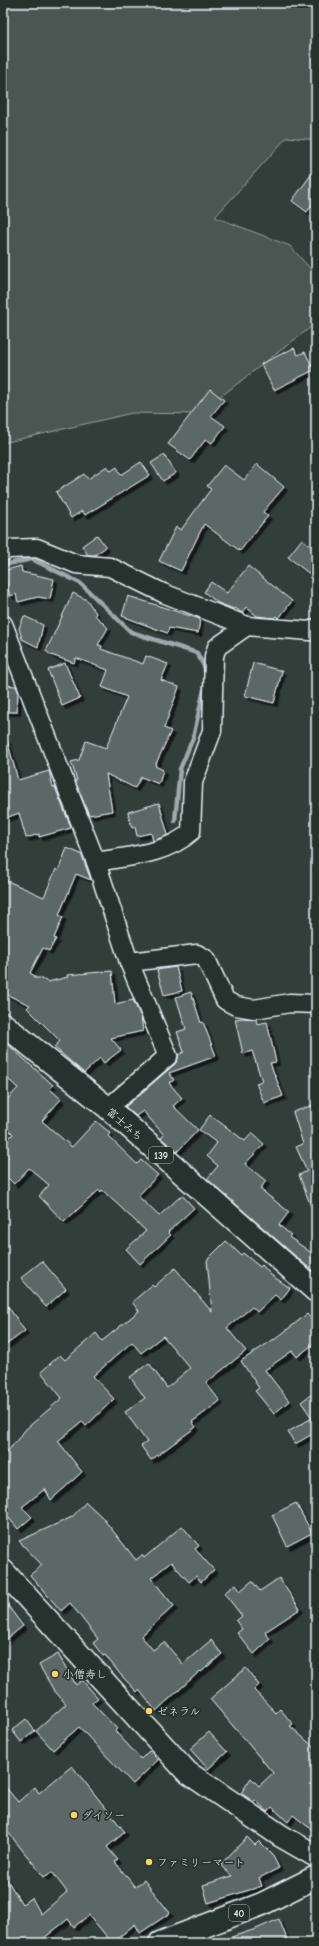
<svg xmlns="http://www.w3.org/2000/svg" width="319" height="1946" viewBox="0 0 319 1946" font-family="'Comic Neue','Klee One',sans-serif">
  <style>
    .green { fill: #495651; stroke: #98a4a4 }
    .lines { fill: none; stroke-linecap: round; stroke-linejoin: round }
    .stream { stroke: #9ea9ab; stroke-width: 4.5 }
    .building { fill: #5c6865; stroke: #e8f1f8; filter: url(#shadow) }
    .minor-casing { stroke: #e8f1f8; stroke-width: 21 }
    .tertiary-casing { stroke: #e8f1f8; stroke-width: 25 }
    .primary-casing { stroke: #e8f1f8; stroke-width: 25 }
    .trunk-casing { stroke: #e8f1f8; stroke-width: 25 }
    .minor { stroke: #26332d; stroke-width: 18 }
    .tertiary { stroke: #26332d; stroke-width: 22 }
    .primary { stroke: #26332d; stroke-width: 22 }
    .trunk { stroke: #26332d; stroke-width: 22 }
    .poi-dot { fill: #ffd166; stroke: #26332d; stroke-width: 1.5 }
    .labels { text-anchor: middle; stroke-width: 3.5; stroke-linejoin: round; paint-order: stroke }
    .shield { fill: #26332d; stroke: #aeb8bb; stroke-width: 1 }
    .shield-label { font-size: 10px; font-weight: bold; fill: #e8f1f8 }
    .street-label { font-size: 11px; fill: #e8f1f8; stroke: #26332d }
    .poi-label { font-size: 11px; fill: #e8f1f8; stroke: #26332d; text-anchor: start }
  </style>
  <defs>
    <filter id="shadow"><feDropShadow dx="3.5" dy="3.5" stdDeviation="0" flood-color="#0009"/></filter>
  </defs>
  <rect width="100%" height="100%" fill="#323e39"/>
  <filter id="ink" filterUnits="userSpaceOnUse"><feTurbulence type="fractalNoise" baseFrequency=".025" numOctaves="2"/><feDisplacementMap in="SourceGraphic" scale="8" xChannelSelector="R" yChannelSelector="G"/><feConvolveMatrix kernelMatrix="1 2 1 2 8 2 1 2 1" color-interpolation-filters="sRGB"/></filter>
  <g filter="url(#ink)">
    <path class="green" d="M3,3H316V140L287,137L215,217L290,246L316,275V323L198,414L132,413L3,443Z"/>
    <g class="lines">
      <g class="stream">
        <path d="M3,565L32,559L80,583L131,632L197,653L205,668V671"/>
        <path d="M175,821L180,769L193,738L205,685"/>
      </g>
    </g>
    <g class="building">
      <path d="M316,168V199L307,212L292,201Z"/>
      <path d="M294,348L298,355L305,352L314,370L274,390L261,364Z"/>
      <path d="M210,389L224,400L211,416L225,426L212,443L206,439L190,460L168,444Z"/>
      <path d="M164,455L176,473L163,481L151,463Z"/>
      <path d="M141,462L150,475L85,515L82,511L71,518L56,492L84,474L88,479L107,466L111,471L117,467L121,475Z"/>
      <path d="M257,464L284,487L263,512L268,516L240,551L204,524L181,571L159,561L176,527L181,530L211,489L207,486L224,465L244,480Z"/>
      <path d="M97,535L106,547L95,555H88L82,546Z"/>
      <path d="M302,539L316,550V579L288,557Z"/>
      <path d="M21,566L22,572L54,579L50,599L38,597L18,602L16,594L10,596L3,571Z"/>
      <path d="M248,566L292,601L279,618L276,616L274,618L257,616L246,607L242,613L235,608L234,609L218,603L204,592L211,582L227,593Z"/>
      <path d="M73,593L87,600L96,613L95,615L108,628L98,645L102,646L101,649L143,664L146,656L168,664L161,680L179,687L164,728L171,731L155,766L163,770L159,784L141,777L135,788L106,774L112,811L89,815L75,781L77,780L71,762L79,760L86,741L106,748L127,697L102,687L108,670L76,658L74,663L51,655L46,651Z"/>
      <path d="M128,596L200,619L198,633L169,628L167,633L122,616Z"/>
      <path d="M24,616L43,625L38,647L22,639L19,628Z"/>
      <path d="M65,663L80,698L62,706L48,670Z"/>
      <path d="M253,663L282,671L274,703L245,696Z"/>
      <path d="M3,685L16,686L18,691L17,712H3Z"/>
      <path d="M3,740H7L18,780L49,771L53,787H55L71,828L39,837V834L26,838L19,813L3,819Z"/>
      <path d="M159,803L168,835L153,841L151,833L137,836L135,827L132,828L128,812Z"/>
      <path d="M67,848L81,854L91,880L76,874L59,915L63,917L54,938L56,939L49,951L43,948L30,973L35,976L34,978H40L48,982L68,977L67,975L112,971L115,1004L133,1000L141,1017L143,1031L111,1038L121,1050L104,1063L100,1058L84,1073L54,1047L60,1041L27,1008L30,1005L3,993V879L44,897L56,869L58,871Z"/>
      <path d="M176,967L182,991L164,995L157,970Z"/>
      <path d="M191,992L201,1023L203,1022L216,1056L169,1073L174,1080L169,1083L182,1098L173,1106L198,1130L177,1152L161,1138L164,1135L143,1111L136,1116L125,1107L175,1064L178,1059V1055L184,1052L177,1032L186,1029L176,997Z"/>
      <path d="M242,1018L256,1019L257,1024L267,1022L276,1062L270,1063L283,1096L264,1103L256,1083L262,1081L252,1051L243,1054L235,1019Z"/>
      <path d="M3,1040L53,1085L50,1089L61,1099L42,1121L72,1147L96,1121L110,1133L108,1136L137,1164L141,1160L158,1175L138,1196L159,1216L182,1195L194,1208L168,1232L171,1235L140,1264L126,1249L146,1231L102,1190L101,1192L99,1190L64,1222L39,1196L49,1185L29,1168L14,1184L3,1173V1144L13,1134L3,1124V1104L18,1088L3,1075Z"/>
      <path d="M313,1105L316,1116L315,1217L299,1175L307,1171L296,1147L303,1144L293,1112Z"/>
      <path d="M210,1115L245,1141L252,1133L264,1144L245,1164L266,1181L260,1189L289,1212L279,1225L291,1235L289,1237L316,1256V1274L207,1179L218,1166L207,1156L217,1143L199,1130Z"/>
      <path d="M226,1241L241,1255L243,1253L260,1267L262,1265L271,1275L290,1288L281,1300L275,1295L257,1312L252,1307L227,1328L246,1351L206,1383L220,1401L192,1422L196,1427L151,1460L141,1446L147,1442L125,1412L145,1398L130,1377L149,1363L167,1388L190,1368L163,1336L141,1353L132,1342L93,1376L114,1399L86,1426L82,1422L58,1441L82,1472L51,1500L45,1489L22,1507L32,1517L18,1529L3,1511V1457L26,1429L62,1398L41,1372L60,1355L65,1360L96,1333L102,1341L139,1311L132,1302L152,1285L154,1287L175,1268L212,1312L207,1260Z"/>
      <path d="M42,1261L66,1289L46,1307L21,1278Z"/>
      <path d="M3,1299L25,1331L3,1347Z"/>
      <path d="M307,1314L316,1325V1342L297,1357L292,1351L265,1370L289,1401L274,1414L255,1391L259,1388L241,1361L274,1339V1340Z"/>
      <path d="M316,1391V1432L295,1444L288,1432L312,1418L301,1402Z"/>
      <path d="M86,1502L102,1517L136,1560L142,1555L144,1558L182,1526L199,1546L195,1549L214,1570L201,1582L196,1576L189,1582L171,1562L151,1578L174,1606L141,1636L153,1650L164,1642L183,1664L211,1640L222,1654L201,1672L200,1671L156,1711L139,1690L137,1692L120,1674L105,1655L103,1656L93,1643L98,1639L70,1603L61,1611L30,1575L42,1565L19,1541L72,1517Z"/>
      <path d="M296,1503L312,1533L287,1546L272,1515Z"/>
      <path d="M279,1578L300,1609L265,1632L270,1639L254,1654L237,1633L242,1629L236,1621L242,1616L224,1593L236,1584L240,1591L252,1581L260,1591Z"/>
      <path d="M3,1599L23,1626L3,1642Z"/>
      <path d="M58,1654L76,1685L82,1680L98,1698L92,1703L117,1729L115,1731L141,1759L149,1751L158,1760L133,1784L79,1727L53,1750L36,1731L66,1704L53,1689L39,1665Z"/>
      <path d="M246,1668L259,1685L254,1690L276,1713L280,1709L293,1724L290,1726L316,1749V1833L293,1815L288,1822L272,1807L268,1812L255,1800L254,1802L241,1793L251,1778L259,1786L273,1773L210,1699Z"/>
      <path d="M26,1719L35,1731L21,1742L12,1730Z"/>
      <path d="M209,1732L227,1752L208,1769L190,1749Z"/>
      <path d="M72,1766L125,1832L107,1847L118,1860L115,1862L135,1887L144,1880L170,1913L140,1933L135,1924L112,1943L89,1915L74,1927L68,1919L38,1943H10L3,1926V1873L22,1904L32,1898L41,1914L67,1892L52,1872L44,1877L3,1826V1784L18,1802L35,1787L39,1793Z"/>
      <path d="M247,1837L255,1845L259,1841L272,1854L279,1868L259,1878L262,1886L208,1903L203,1885L232,1876L220,1865Z"/>
      <path d="M279,1919L287,1939L278,1943H222V1940L256,1929Z"/>
    </g>
    <g class="lines">
      <g class="minor-casing">
        <g id="minor">
          <path d="M3,552L8,549L37,548L76,564L110,567L163,593L247,626L310,631L316,628"/>
          <path d="M3,624L96,862L129,962L168,1056L108,1108"/>
          <path d="M96,862C128,856 165,855 191,832L193,782L212,731L214,656L217,647L247,626"/>
          <path d="M129,962L197,954L206,959L225,1000L236,1006L254,1009L290,1003L316,1004"/>
        </g>
      </g>
      <g class="tertiary-casing">
        <path id="tertiary" d="M3,1571L187,1772L281,1836L316,1856"/>
      </g>
      <g class="primary-casing">
        <path id="primary" d="M160,1943L262,1904L316,1877"/>
      </g>
      <g class="trunk-casing">
        <path id="trunk" d="M3,1024L108,1108L316,1291"/>
      </g>
      <use href="#minor" class="minor"/>
      <use href="#tertiary" class="tertiary"/>
      <use href="#primary" class="primary"/>
      <use href="#trunk" class="trunk"/>
    </g>
  </g>
  <g class="poi-dot">
    <circle cx="55" cy="1674" r="4"/>
    <circle cx="149" cy="1711" r="4"/>
    <circle cx="74" cy="1815" r="4"/>
    <circle cx="149" cy="1862" r="4"/>
  </g>
  <g class="labels">
    <g class="shield">
      <rect x="149" y="1147" width="24" height="16" rx="3"/>
      <rect x="229" y="1905" width="20" height="16" rx="3"/>
    </g>
    <g class="shield-label">
      <text x="161" y="1159">139</text>
      <text x="239" y="1917">40</text>
    </g>
    <g class="street-label">
      <text transform="translate(125 1124) rotate(41)" y="4">富士みち</text>
    </g>
    <g class="poi-label">
      <text x="63" y="1678">小僧寿し</text>
      <text x="157" y="1715">ゼネラル</text>
      <text x="82" y="1819">ダイソー</text>
      <text x="157" y="1866">ファミリーマート</text>
    </g>
  </g>
  <rect width="319" height="1946" fill="none" stroke="#26332d" stroke-width="16"/>
  <rect x="8" y="8" width="303" height="1930" fill="none" stroke="#e8f1f8" stroke-width="1.5" filter="url(#ink)"/>
</svg>
